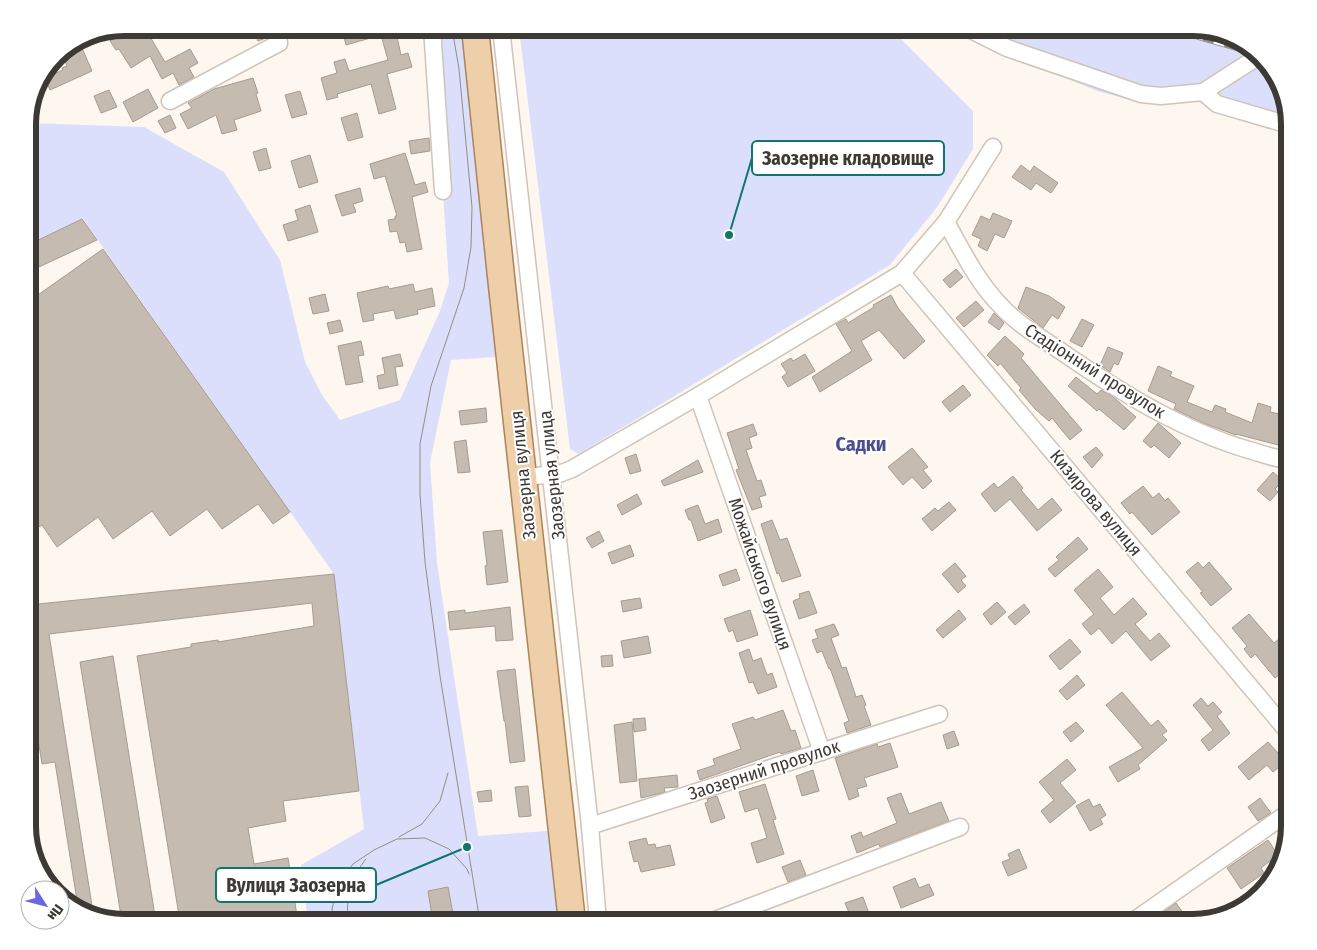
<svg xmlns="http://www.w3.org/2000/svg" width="1317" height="950" viewBox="0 0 1317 950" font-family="'Fira Sans Condensed',sans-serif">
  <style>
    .green { fill: #dbdffb }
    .building { fill: #c6bbb1; stroke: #a69b91 }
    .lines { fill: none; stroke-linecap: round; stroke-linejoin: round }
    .minor-casing { stroke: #cfc4b9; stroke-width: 19 }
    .primary-casing { stroke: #aa855c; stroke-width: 29 }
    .minor { stroke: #fff; stroke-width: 16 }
    .primary { stroke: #efceaa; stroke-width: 26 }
    .tram { stroke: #938e88; stroke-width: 1 }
    .rail-casing { stroke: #938e88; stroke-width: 5.5 }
    .rail { stroke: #fff; stroke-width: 4; stroke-dasharray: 11; stroke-linecap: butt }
    .labels { text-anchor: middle; stroke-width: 4; stroke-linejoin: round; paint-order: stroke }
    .street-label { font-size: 18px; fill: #3d3934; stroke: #fff }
    .quarter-label { font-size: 20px; font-weight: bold; fill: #4b4e8c; stroke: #fff }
    .rim { fill: none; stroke: #3d3934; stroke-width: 6 }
    .leader { fill: none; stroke: #0f766e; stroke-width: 2 }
    .callout-dot { fill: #0f766e; stroke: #fff; stroke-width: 2 }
    .callout { fill: #fff; stroke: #0f766e; stroke-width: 2 }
    .callout-label { font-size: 19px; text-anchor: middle; font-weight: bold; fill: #3d3934 }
  </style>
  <rect width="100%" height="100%" fill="#fdf7f0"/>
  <g class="green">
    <path d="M432,28H474L509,356L451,360L430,463L437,563L478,836L561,830L571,922H308L301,865L364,829L334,574L83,219L28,245V123L144,127L224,172L280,260L305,362L322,395L340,420L400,400L440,311L449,283Z"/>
    <path d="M519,28H890L973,111V149L938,206L890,265L579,454L570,449Z"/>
    <path d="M960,28H1193L1252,47L1279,81L1289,122L1229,107L1178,99L1143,100L1127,99L1097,91L991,46Z"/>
  </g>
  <g class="building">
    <path d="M123,28H138L142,33L146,30L165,62L190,49L198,63L189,68L194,77L179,85L173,73L162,79L150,56L131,68L119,49L116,50L110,41L125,32Z"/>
    <path d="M252,28H267L268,37L258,41Z"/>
    <path d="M362,28H395L401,55L408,53L412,67L387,74L396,109L379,114L371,84L337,94L338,97L327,100L321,78L337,73L334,62L345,59L349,71L388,60L381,35L346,45L343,33Z"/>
    <path d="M82,48L92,71L50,90L45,78L63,70L62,68L67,66L63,56Z"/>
    <path d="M253,78L258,93L256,94L261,111L234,120L237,130L222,134L216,115L188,129L180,114L192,108L188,103L214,89Z"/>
    <path d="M148,89L158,108L133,122L123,102Z"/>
    <path d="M109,90L117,107L101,113L94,96Z"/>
    <path d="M300,91L307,114L292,118L285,95Z"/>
    <path d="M357,113L363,137L348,141L341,118Z"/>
    <path d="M170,115L176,128L165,133L158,121Z"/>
    <path d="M429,138L430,151L411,154L409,141Z"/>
    <path d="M266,148L271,168L259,171L253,152Z"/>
    <path d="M405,153L415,185L425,182L428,192L412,197L422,249L407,252L405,242L400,243L397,231L390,232L388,220L395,219V216H397L385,176L374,179L370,164Z"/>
    <path d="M310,155L318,182L299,188L291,161Z"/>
    <path d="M1021,165L1030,172L1034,166L1058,183L1051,193L1036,183L1031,190L1012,177Z"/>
    <path d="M360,188L363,201L353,204L356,212L342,216L335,195Z"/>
    <path d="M310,205L318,232L288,241L283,225L298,220L295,210Z"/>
    <path d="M993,213L1012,221L1004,238L995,234L987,251L978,246L981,239L972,235L981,216L990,220Z"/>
    <path d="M82,219L97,240L28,272V245Z"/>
    <path d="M103,249L290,512L273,524L258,504L222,529L207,509L170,536L152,511L113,539L98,517L57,547L42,525L28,534V286L35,297Z"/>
    <path d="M956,269L963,277L950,288L943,280Z"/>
    <path d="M413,284L415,292L432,288L435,306L417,310L418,314L396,319L394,310L373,314L374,320L363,322L357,293L388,286L389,289Z"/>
    <path d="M1026,287L1049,296L1065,307L1058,319L1052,315L1043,328L1018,308Z"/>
    <path d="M325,294L329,311L313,314L309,298Z"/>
    <path d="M891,295L898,308L925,341L904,359L879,330L861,341L872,360L820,392L812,377L852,351L836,324L846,319L848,323L874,307L873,305Z"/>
    <path d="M976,301L984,310L964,327L956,318Z"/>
    <path d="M994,313L1004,323L999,330L988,322Z"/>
    <path d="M1082,319L1094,325L1082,347L1070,341Z"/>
    <path d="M340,320L343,331L330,334L327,323Z"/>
    <path d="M1005,336L1024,354L1021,358L1082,430L1070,440L1052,418L1049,421L1035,409L1019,390L1021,388L1000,363L998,366L987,355Z"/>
    <path d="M361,341L364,355L358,356L363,382L346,385L338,346Z"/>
    <path d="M1108,347L1123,353L1118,365L1114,363L1110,372L1100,365Z"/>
    <path d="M400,354L403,366L395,367L398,385L379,389L377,376L385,374L382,358Z"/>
    <path d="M805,354L815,371L788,387L782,377L787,373L781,364L791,358L793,361Z"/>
    <path d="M1158,366L1172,372L1170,376L1194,386L1187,402L1212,412L1215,405L1226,409L1225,412L1252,423L1258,403L1271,407L1270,412L1290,416V432L1286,447L1236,434V435L1203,423L1174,409L1176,404L1148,391Z"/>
    <path d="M1076,377L1097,394L1101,390L1112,396L1136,417L1124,430L1099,409L1097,411L1068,386Z"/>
    <path d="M963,385L971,395L950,412L942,402Z"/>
    <path d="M486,408L487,422L461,425L459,411Z"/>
    <path d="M1158,423L1181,443L1169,458L1154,445L1151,448L1143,441Z"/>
    <path d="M753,424L757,435L749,438L752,448L746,450L757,481L761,480L766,495L759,497L762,507L752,510L736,470L739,469L727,433Z"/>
    <path d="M466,440L470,472L458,473L454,442Z"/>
    <path d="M1096,447L1103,455L1092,468L1083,457Z"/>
    <path d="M912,448L928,467L923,470L932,481L923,489L912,477L903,485L888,467Z"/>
    <path d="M636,454L641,471L630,474L625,458Z"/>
    <path d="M698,460L703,472L664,486L661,481Z"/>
    <path d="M1273,472L1283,481L1275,489L1278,492L1270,501L1257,490Z"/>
    <path d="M1013,476L1023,488L1021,490L1038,510L1052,498L1062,510L1037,531L1010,499L995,512L981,494L994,483L998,488Z"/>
    <path d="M1143,486L1153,498L1159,493L1165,501L1168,498L1180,512L1152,535L1132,512L1130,514L1121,503Z"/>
    <path d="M637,494L642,504L622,515L617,505Z"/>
    <path d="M949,502L956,510L932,531L922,519L935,508L938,511Z"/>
    <path d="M698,505L705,524L718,519L722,532L698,541L691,520H689L685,510Z"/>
    <path d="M772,520L780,540L787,538L801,576L782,582L779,573L777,574L761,524Z"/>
    <path d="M502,530L508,582L487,585L485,566L487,565L483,532Z"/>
    <path d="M599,531L604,541L592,548L586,538Z"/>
    <path d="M1078,537L1088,549L1055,577L1048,569L1059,560L1056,557Z"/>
    <path d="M630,545L634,556L612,564L608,553Z"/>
    <path d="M1198,562L1203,568L1209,562L1232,589L1211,606L1200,593L1203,592L1186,572Z"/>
    <path d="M955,563L966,576L961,580L966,586L958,593L942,574Z"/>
    <path d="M736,569L740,580L723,586L719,575Z"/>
    <path d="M1098,569L1113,587L1100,598L1114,615L1133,598L1147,614L1135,624L1150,641L1159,633L1170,646L1151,661L1126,631L1112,644L1099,628L1091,635L1082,624L1094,614L1074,590Z"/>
    <path d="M334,574L359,791L283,801L286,821L248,828L254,864L288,858L298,922H180L137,656L191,647V644L218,640V642L314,626L312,603L49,634L93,912L78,907L55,762L42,764L28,675V605Z"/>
    <path d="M809,591L817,613L799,619L793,601L800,598L799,594Z"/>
    <path d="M640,598L642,608L623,612L621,601Z"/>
    <path d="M997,602L1006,612L991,625L983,614Z"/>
    <path d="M1024,604L1030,612L1015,625L1008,617Z"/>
    <path d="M510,607L513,640L496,641L495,626L450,630L448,612L465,610V613Z"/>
    <path d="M750,610L758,635L737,642L733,630L729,632L724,619Z"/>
    <path d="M959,610L966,619L943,638L936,630Z"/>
    <path d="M1249,614L1274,643L1279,639L1290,652V666L1275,678L1255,654L1251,658L1244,649L1247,646L1232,628Z"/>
    <path d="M834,624L839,635L831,638L842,668L846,667L856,697L862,695L866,705L864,706L871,725L847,733L844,723L849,721L830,668L829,669L822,651L817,653L812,640L818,638L815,630Z"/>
    <path d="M648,636L651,653L624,658L621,641Z"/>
    <path d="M1070,639L1081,652L1060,670L1049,656Z"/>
    <path d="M749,649L753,661L761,658L767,675L772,673L777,687L758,694L753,682L749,683L739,653Z"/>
    <path d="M612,655L613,666L602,667L601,656Z"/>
    <path d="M113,656L156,922H122L80,662Z"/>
    <path d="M515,669L525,761L510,763L505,721H504L497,671Z"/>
    <path d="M1077,675L1085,685L1067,700L1059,691Z"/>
    <path d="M1122,692L1151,726L1158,720L1167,731L1162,735L1167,740L1138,765L1140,769L1118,782L1109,767L1143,748L1106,705Z"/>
    <path d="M1201,698L1208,706L1213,702L1222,712L1217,716L1230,733L1209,751L1201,740L1213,730L1193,705Z"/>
    <path d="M783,710L791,731L795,730L801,748L781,754L780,752L700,780L697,771L715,765L713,759L741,749L732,724L753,717L755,720Z"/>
    <path d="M645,718L646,730L634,732L633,719Z"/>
    <path d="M632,722L637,781L620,783L614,725Z"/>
    <path d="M1076,722L1084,731L1071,742L1063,732Z"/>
    <path d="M954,731L959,745L947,749L943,735Z"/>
    <path d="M1268,742L1278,753L1282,749L1290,758L1273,772L1267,765L1249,780L1238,767Z"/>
    <path d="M890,743L898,767L864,778L867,786L857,789L859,796L849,800L835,758L877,744L878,747Z"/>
    <path d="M1067,759L1076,770L1060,783L1076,802L1050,823L1041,811L1054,800L1039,782Z"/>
    <path d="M813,770L819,791L802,796L796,776Z"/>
    <path d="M677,775L678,787L664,788L665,792L641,798L639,779Z"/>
    <path d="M765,784L776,819L773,820L784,854L757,863L751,843L767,838L758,808L745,812L739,792Z"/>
    <path d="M528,786L531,816L519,817L515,787Z"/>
    <path d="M491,790L492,801L479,802L477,792Z"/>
    <path d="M901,793L909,814L941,802L949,821L880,847L879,844L857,853L851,836L861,832L863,837L897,823L887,798Z"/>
    <path d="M717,796L725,818L711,823L705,803L708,802L707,799Z"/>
    <path d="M1260,798L1271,813L1258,821L1248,807Z"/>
    <path d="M1089,799L1093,807L1100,804L1106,815L1100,819L1103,824L1090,831L1076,806Z"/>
    <path d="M646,838L648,845L655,844L656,848L670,845L675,865L641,872L638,861L634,862L629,842Z"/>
    <path d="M1268,840L1278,855L1261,868L1264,873L1241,889L1227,868Z"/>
    <path d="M1019,849L1027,868L1008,876L1002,862L1010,859L1008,854Z"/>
    <path d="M800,860L806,875L788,882L782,867Z"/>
    <path d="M915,878L919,888L929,884L934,895L901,908L893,887Z"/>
    <path d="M448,887L454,919L433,922L428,891Z"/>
    <path d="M863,897L870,916L853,922L845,903Z"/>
    <path d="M1176,903L1184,914L1172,922H1162L1158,916Z"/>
  </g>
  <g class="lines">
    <g class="minor-casing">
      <g id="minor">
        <path d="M432,28L443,191"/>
        <path d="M501,28L590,826L598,922"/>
        <path d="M967,28L1007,48L1141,94L1161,96L1203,92L1259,56"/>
        <path d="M1203,92L1217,104L1289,125"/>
        <path d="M170,101L279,43L277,28"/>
        <path d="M946,222C962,250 976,280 999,304C1017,324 1040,337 1062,352C1120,392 1181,430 1249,450C1263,454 1275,459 1289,460"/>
        <path d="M902,273L1289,733"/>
        <path d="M698,396L822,752"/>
        <path d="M523,477L559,474L572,469L698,396L902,273L946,222L993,147"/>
        <path d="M590,826L939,714"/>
        <path d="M710,922L960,827"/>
        <path d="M1132,922L1289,812"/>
      </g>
    </g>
    <g class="primary-casing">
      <path id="primary" d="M475,28L502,286L572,922"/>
    </g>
    <use href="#minor" class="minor"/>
    <use href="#primary" class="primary"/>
    <g class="tram">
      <path d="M452,28L459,69L472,207L471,247L464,288L431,386L420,444V494L425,562L440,676L480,922"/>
      <path d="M399,837L422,824L440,801L448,773"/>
      <path d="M334,922L332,909L338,884L353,864L374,850L397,839L425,838L449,849L467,869L469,874"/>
      <path d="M349,922C344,901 352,876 366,859"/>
    </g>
    <g class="rail-casing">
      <path id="rail" d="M1172,28L1198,37L1257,54"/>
    </g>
    <use href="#rail" class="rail"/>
  </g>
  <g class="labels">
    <g class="street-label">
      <text transform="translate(1095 371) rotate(32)" y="6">Стадіонний провулок</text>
      <text transform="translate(523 475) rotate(-96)" y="6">Заозерна вулиця</text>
      <text transform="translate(552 475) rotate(-96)" y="6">Заозерная улица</text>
      <text transform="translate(1096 503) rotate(50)" y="6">Кизирова вулиця</text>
      <text transform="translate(760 574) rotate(71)" y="6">Можайського вулиця</text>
      <text transform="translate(764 770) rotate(-18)" y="6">Заозерний провулок</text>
    </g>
    <g class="quarter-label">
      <text x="861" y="451">Садки</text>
    </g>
  </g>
  <path d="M0 0H1317V950H0ZM124 36H1193A88 88 0 0 1 1281 124V826A88 88 0 0 1 1193 914H124A88 88 0 0 1 36 826V124A88 88 0 0 1 124 36Z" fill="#fff" fill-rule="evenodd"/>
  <path class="rim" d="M124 36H1193A88 88 0 0 1 1281 124V826A88 88 0 0 1 1193 914H124A88 88 0 0 1 36 826V124A88 88 0 0 1 124 36Z"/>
  <path class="leader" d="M729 235L752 158M467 847L376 885"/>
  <g class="callout-dot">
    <circle cx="729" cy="235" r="5"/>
    <circle cx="467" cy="847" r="5"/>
  </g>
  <g class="callout">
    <rect x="752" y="141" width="192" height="34" rx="5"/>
    <rect x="216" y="868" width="160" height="34" rx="5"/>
  </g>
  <g class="callout-label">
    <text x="848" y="165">Заозерне кладовище</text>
    <text x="296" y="892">Вулиця Заозерна</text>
  </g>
  <g transform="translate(45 905) rotate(126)"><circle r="24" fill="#ffffff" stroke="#b1b0ae"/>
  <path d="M0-4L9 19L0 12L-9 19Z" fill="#6868e2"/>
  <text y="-8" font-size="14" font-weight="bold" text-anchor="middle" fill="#3d3934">Пн</text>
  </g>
</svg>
